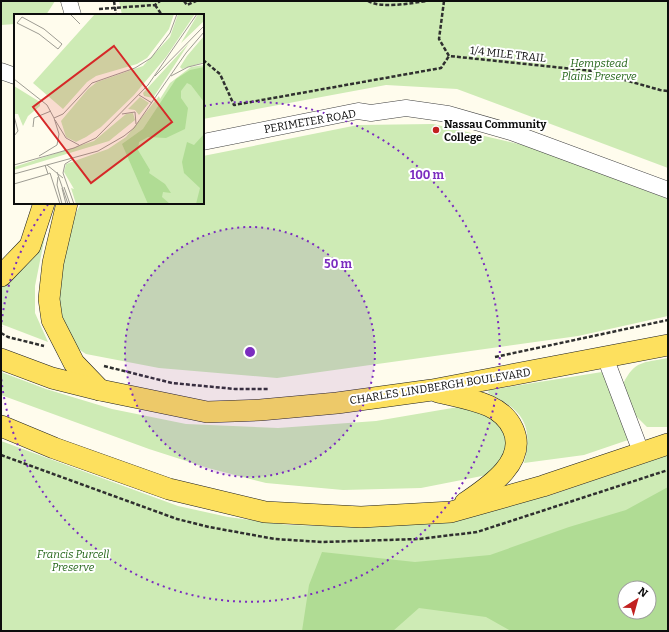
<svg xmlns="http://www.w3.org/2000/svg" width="669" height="632" viewBox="0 0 669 632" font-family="Bitter,serif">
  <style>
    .green { fill: #ceebb5; fill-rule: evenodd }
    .forest { fill: #b0dc94; fill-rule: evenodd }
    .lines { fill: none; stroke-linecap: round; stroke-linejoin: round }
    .minor-casing { stroke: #404040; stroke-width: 17 }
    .major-casing { stroke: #1e1e1e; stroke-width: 22 }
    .path { stroke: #2f2f2f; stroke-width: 2.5; stroke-dasharray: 4 2; stroke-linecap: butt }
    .minor { stroke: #fff; stroke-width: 16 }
    .major { stroke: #fde05e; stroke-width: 21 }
    .ring { fill: none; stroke: #7b2cbf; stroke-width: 2; stroke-dasharray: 2 4 }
    .poi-dot { fill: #c22120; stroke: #fff; stroke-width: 1.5 }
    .labels { text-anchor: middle; stroke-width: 4; stroke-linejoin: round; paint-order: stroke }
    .street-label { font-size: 11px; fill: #0d0d0d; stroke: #fff }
    .park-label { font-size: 11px; font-style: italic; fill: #26671b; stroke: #fff }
    .poi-label { font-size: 11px; font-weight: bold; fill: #0d0d0d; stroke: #fff; text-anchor: start }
    .inset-road { fill: none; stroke: #9e9c93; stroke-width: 1 }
    .view { fill: #d62828; fill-opacity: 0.15; stroke: #d62828; stroke-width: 2 }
    .inset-edge { fill: none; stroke: #0d0d0d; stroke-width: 2 }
    .centre { fill: #7b2cbf; stroke: #fff; stroke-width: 2 }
    .ring-label { font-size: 12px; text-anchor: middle; font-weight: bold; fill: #7b2cbf; stroke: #fff; stroke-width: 4; stroke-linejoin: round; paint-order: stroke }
  </style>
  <rect width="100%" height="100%" fill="#fffced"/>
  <g class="green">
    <path d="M1,1H55L46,15H15V24L1,25Z"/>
    <path d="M119,1H668V168L457,89L386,85L203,119V15H122Z"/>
    <path d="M433,124L527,146L668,199V316L578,336L277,378L159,368L86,354L69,343L54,294L70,225L81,203H203V156L358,125Z"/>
    <path d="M46,231L35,286V313L48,342L1,324V288L28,263Z"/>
    <path d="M668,358V427H647L635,415L623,384C635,360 643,363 668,358Z"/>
    <path d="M1,372L46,389L112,409L186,424L278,428L376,421L464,406L488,413L505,430L506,450L500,465L487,475L421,488L343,490L266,483L208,468L149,449L1,395Z"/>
    <path d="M602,372L628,440L584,455L524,463C534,424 522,410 488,393L489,390Z"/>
    <path d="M1,441L178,506L228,517L289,525L370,527L470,515L551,495L668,455V631H1ZM625,588H649V612H625Z"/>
  </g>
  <path class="forest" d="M668,487V631H511L486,617L419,608L393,631H302L309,585L322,552L415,562L490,555L569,527L626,510ZM625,588H649V612H625Z"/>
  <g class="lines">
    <g class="minor-casing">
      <g id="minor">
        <path d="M69,1L73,15"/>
        <path d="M1,71L15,76"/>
        <path d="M203,142L358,111L371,113L406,108L448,114L511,132L668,190"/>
        <path d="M605,357L641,452"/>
      </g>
    </g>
    <g class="major-casing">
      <g id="major">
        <path d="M67,203L53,263L49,299L52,320L74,363L100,390"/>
        <path d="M1,276L30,246L44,203"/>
        <path d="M1,359L52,378L100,390L207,412L260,410L337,403L432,390L668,345"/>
        <path d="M438,392C455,396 473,399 489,406C500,411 508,418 513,429C528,462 487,488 465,503"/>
        <path d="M1,426L54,448L169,489L265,512L361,517L451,512L543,486L668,444"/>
      </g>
    </g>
    <g class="path">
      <path d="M114,1L116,15"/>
      <path d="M184,1L187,5L196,1"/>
      <path d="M368,1C382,9 411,3 427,1"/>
      <path d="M444,1L439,39L449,56L593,71L660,90L668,91"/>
      <path d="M155,5L162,15"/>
      <path d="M99,9L155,5L160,1"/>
      <path d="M203,60L220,74L234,105L441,68L449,56"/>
      <path d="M1,333L8,337L44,346"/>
      <path d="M495,357L668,320"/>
      <path d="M104,366L172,383L235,389H269"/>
      <path d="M1,455L177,519L209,527L275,539L322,542L419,539L477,532L668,470"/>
    </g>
    <use href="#minor" class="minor"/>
    <use href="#major" class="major"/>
  </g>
  <circle cx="250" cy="352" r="125" fill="#7b2cbf" fill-opacity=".12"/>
  <g class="ring">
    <circle cx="250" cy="352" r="125"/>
    <path d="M1 328A250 250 0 0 1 49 203M204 106A250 250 0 1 1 1 376"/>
  </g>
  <circle class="poi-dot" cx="436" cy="130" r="4"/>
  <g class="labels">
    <g class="street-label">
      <text transform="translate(508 54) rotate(6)" y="4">1/4 MILE TRAIL</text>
      <text transform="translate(310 121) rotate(-10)" y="4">PERIMETER ROAD</text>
      <text transform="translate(440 386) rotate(-9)" y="4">CHARLES LINDBERGH BOULEVARD</text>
    </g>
    <g class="park-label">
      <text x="599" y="67">Hempstead<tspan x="599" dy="13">Plains Preserve</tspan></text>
      <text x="73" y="558">Francis Purcell<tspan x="73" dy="13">Preserve</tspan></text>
    </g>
    <g class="poi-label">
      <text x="444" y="128">Nassau Community<tspan x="444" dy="13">College</tspan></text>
    </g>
  </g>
  <g transform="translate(14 14)">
    <rect width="190" height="190" fill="#fffced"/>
    <path d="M81,0H160L155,15L133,44L123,50L82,62L73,68L49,95L19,69ZM164,0H181L152,43L120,81L87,113L72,123L62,128L52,123L47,107L74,75L83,68L129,52L156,23ZM184,0H190V7L167,29ZM190,22V48L168,55L166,53L173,42ZM175,29L139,84L130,82L129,79ZM190,51V190H62L57,174L60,175L50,158L52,150L94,135L112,123L145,82L146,85L156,69L177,53ZM0,72L26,88V92L14,102L9,112L4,100H0ZM126,83L135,89L125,101L121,96L114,95ZM119,99L121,106L95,127L0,156V153L80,127L112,100Z" fill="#ceebb5"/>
    <path d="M190,53V88L177,71L173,69L167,77V84L174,94L171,115L152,124L134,123L125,128L124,136L136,156L135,159L151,170L157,179L149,178L148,183L156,190H134L108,130L129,115L162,65L176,56ZM190,120V190H182L186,174L170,159L168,148L173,128L180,131Z" fill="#b0dc94"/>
    <path class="inset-road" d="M56,0L66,10M8,3L30,15L48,30L44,35L25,20L3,9ZM141,62L190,12M157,62L174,53L190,49M0,65L33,91L40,104M134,71L183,0M125,81L138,89M108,100L121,98L122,110M0,102L4,117L0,122M40,104L49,100L78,69L121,54L137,44L156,19L163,0M41,106L52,124L65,131M19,113L20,104L37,97M25,142L43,131L45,120L40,104M59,145L51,150L49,159L60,190M0,151L60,134L82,124L135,70M33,151L49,164M43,158L54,190M0,160L84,137L110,122L120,114L172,39L190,18M34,160L36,159L46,190M44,163L43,171L48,190M0,170L34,160L31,151M50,173L56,190M48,174L52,190"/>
    <path class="view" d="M100,32L158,108L77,169L19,93Z"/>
    <rect width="190" height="190" class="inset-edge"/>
  </g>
  <circle cx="250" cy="352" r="6" class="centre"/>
  <g class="ring-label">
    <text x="427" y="179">100 m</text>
    <text x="338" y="268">50 m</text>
  </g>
  <rect width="669" height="632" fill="none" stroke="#0d0d0d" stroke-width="4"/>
  <g transform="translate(637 600) rotate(37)"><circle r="19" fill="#ffffff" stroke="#9e9e9e"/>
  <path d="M0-3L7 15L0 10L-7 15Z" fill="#c22120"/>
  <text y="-6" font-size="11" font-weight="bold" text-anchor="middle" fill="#0d0d0d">N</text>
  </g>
</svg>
